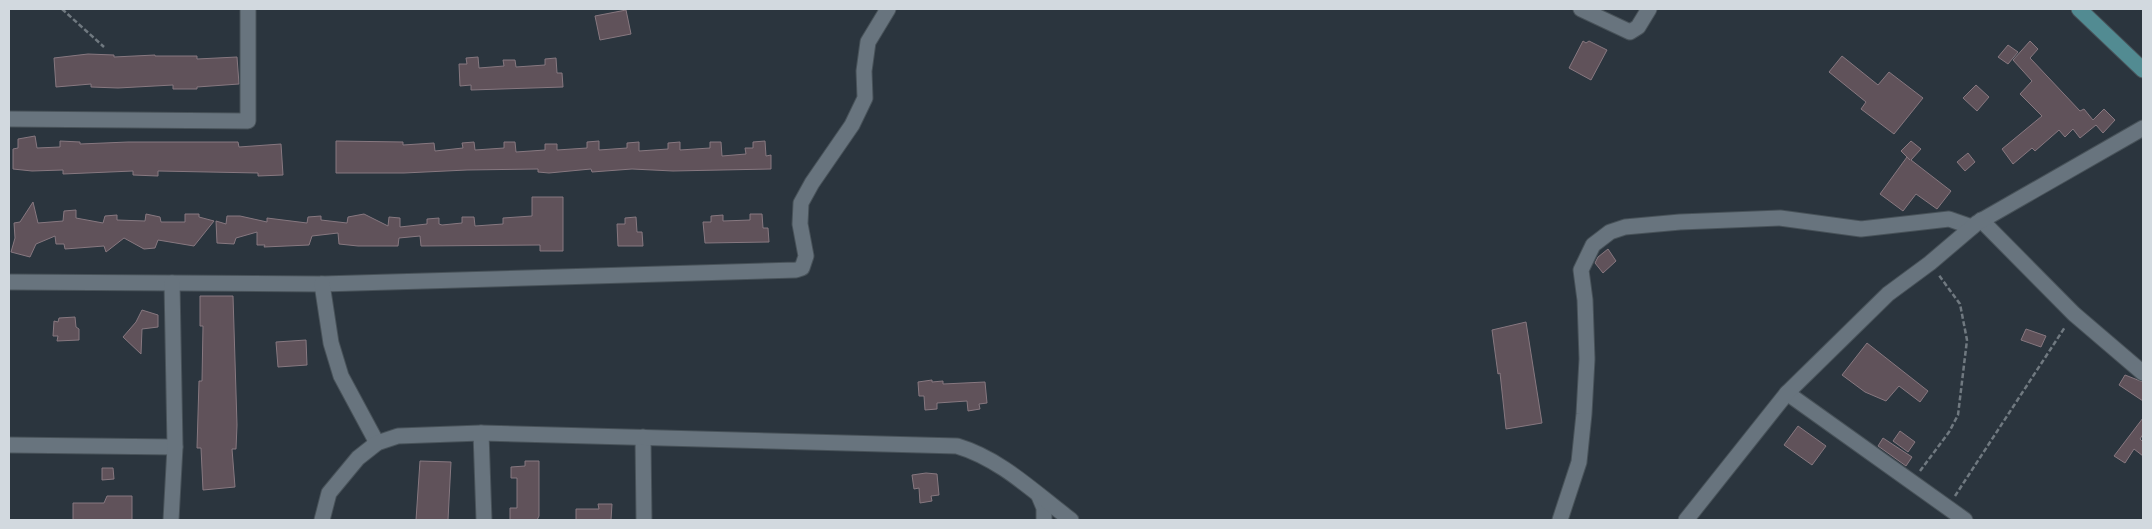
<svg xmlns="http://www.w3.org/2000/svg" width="2152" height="529" viewBox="0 0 2152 529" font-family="'Sofia Sans Condensed',sans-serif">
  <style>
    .building { fill: #60525a; stroke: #877880 }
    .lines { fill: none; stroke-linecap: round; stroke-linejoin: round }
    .street-casing { stroke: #485259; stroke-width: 17 }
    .primary-casing { stroke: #485259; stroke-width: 17 }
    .path { stroke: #707980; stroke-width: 2.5; stroke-dasharray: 5 2.5; stroke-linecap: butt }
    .street { stroke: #68747e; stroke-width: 15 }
    .primary { stroke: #528b92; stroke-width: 15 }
  </style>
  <rect width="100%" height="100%" fill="#2b353e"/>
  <g class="building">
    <path d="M626,10L631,34L600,40L595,16Z"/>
    <path d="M1583,41L1586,43L1589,41L1607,50L1591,80L1569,68Z"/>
    <path d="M2030,41L2038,49L2030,58L2080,111L2084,109L2093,120L2104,109L2115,120L2103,133L2096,125L2080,138L2073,129L2065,137L2059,130L2035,151L2032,148L2013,164L2002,149L2042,116L2020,94L2032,81L2013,60Z"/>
    <path d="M2008,45L2018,52L2008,64L1998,57Z"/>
    <path d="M88,54L114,55V57L155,55V56H197V59L237,57L239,84L197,87V89H173V85L118,88L91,87V84L56,87L54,58Z"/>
    <path d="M1842,56L1878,85L1889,72L1923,98L1894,134L1861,109L1866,102L1829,72Z"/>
    <path d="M478,57L479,68L504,66L503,60H515L516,67L545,65V59L556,58L557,73H562L563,87L471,90V85L460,86L459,64H467L466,58Z"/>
    <path d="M1976,85L1989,97L1977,111L1963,98Z"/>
    <path d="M35,136L37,148L60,147V141L80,142V144L128,142H238L239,147L281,144L283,175L258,176V173L158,171V176L133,175V171L63,174V170L32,171L13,169V149L18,148V139Z"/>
    <path d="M336,141L403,142V145L434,143L435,151L463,148L462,143L474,142L475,150L504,148V142H515L516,152L545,150V144H557V150L587,148V142L599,141V150L627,148V143L639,142V151L668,149V143L680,142V150L710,148V142H721L722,156L746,154L745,148H753V142L765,141L766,156L771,155V169L673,171L632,169L592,172L591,169L549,173L538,172V169L467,170L404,173H336Z"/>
    <path d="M1911,141L1921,149L1911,160L1951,191L1937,209L1916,194L1903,211L1880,194L1907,157L1910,160L1901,151Z"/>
    <path d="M1968,153L1975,162L1965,171L1957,162Z"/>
    <path d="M532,197H563V251H540V245L421,246L420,236L399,238L398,246H358L339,244L338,233L312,236L309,245L264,247L265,245H257V232L236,238L234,244L217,243L216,221L226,224L227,216H240L267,222V218L307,223L308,217L321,216V220L347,223L348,217L364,214L388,226L389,217L400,218V227L427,224V219L439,218V224L442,225L462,223V217H474L475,226L503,224V218L532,216Z"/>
    <path d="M33,202L38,223L63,221L64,211L76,210V218L103,223L105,216L117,215V220L145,221L146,214L160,217L161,222H185V214H199V217L214,221L194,246L158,240L155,248L144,249L124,238L106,252L104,246L65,249L64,244H56L55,236L36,244L30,257L11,252L15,238L14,223L20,222Z"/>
    <path d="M750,214H762L763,228H768L769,242L705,243L703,222H711V216L723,215V221L750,220Z"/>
    <path d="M636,217L637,232H642L643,246H618L617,224H625V218Z"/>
    <path d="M1608,249L1616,261L1603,273L1595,263L1598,257Z"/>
    <path d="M200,296H233L237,425L236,449H232L235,487L203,490L201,448H197L199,381H202L203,326H200Z"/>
    <path d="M142,310L158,315V327L142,329L141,354L123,337L136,322Z"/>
    <path d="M75,317L76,327L79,329V340L57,341L58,336H53L54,321L58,322L59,318Z"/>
    <path d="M1526,322L1542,423L1506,429L1500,373L1498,374L1492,330Z"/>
    <path d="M2026,329L2046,336L2041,347L2021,340Z"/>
    <path d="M306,340L307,365L278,367L276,342Z"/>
    <path d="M1867,343L1928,391L1920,402L1899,386L1886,401L1865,392L1842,375Z"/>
    <path d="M2125,375L2143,382V401L2119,385Z"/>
    <path d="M932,380V382L943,381V384L985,382L987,403L979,404L980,409L968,411L967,401L937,403V409L925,410L924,396H919L918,382Z"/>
    <path d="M2143,418V434L2140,439L2143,442V456L2134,449L2125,463L2114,456Z"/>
    <path d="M1798,426L1826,446L1812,465L1784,445Z"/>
    <path d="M1900,431L1915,442L1908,452L1893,441Z"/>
    <path d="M1883,438L1912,457L1906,466L1878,446Z"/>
    <path d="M420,461L451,462L448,520H416Z"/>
    <path d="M525,461H539V516L537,520H510V508H517V478H511V467L525,466Z"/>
    <path d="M102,468H113L114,479L102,480Z"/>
    <path d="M926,473L937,474L939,495L931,496L932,501L920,503L919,488L914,489L912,475Z"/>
    <path d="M107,496H132V520H73V503H104Z"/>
    <path d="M598,504H612L611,520H576V509H599Z"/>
  </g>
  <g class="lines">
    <g class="street-casing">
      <g id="street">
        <path d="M1581,9L1630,32L1638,27L1649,9"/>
        <path d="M9,119L248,121V9"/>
        <path d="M1981,220L2074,314L2143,373"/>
        <path d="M9,282L322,284L796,270L802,268L806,256L800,224L801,203L812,183L852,125L865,98L864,71L868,42L888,9"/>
        <path d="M322,284L331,343L341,376L377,443"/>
        <path d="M1787,393L1965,520"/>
        <path d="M481,433L484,520"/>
        <path d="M643,437L644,520"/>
        <path d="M9,445L175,447"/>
        <path d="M1039,496L1044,508V520"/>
        <path d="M171,520L175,447L172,283"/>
        <path d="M322,520L329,493L358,458L377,443L398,436L481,433L957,446C1001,459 1035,493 1071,520"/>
        <path d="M1560,520L1579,462L1584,414L1587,359L1585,300L1581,270L1593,245L1610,232L1625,227L1680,222L1780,218L1861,229L1949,219L1972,227"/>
        <path d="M1686,520L1787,393L1888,294L1930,263L1977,223L2143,128"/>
      </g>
    </g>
    <g class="primary-casing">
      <path id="primary" d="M2079,9L2143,70"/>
    </g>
    <g class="path">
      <path d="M62,9L104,47"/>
      <path d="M1920,471L1949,432L1958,415L1967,340L1960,304L1938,274"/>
      <path d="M1955,496L2065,327"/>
    </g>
    <use href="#street" class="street"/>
    <use href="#primary" class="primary"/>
  </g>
  <rect width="2152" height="529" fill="none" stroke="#d2d9df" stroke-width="20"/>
</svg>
